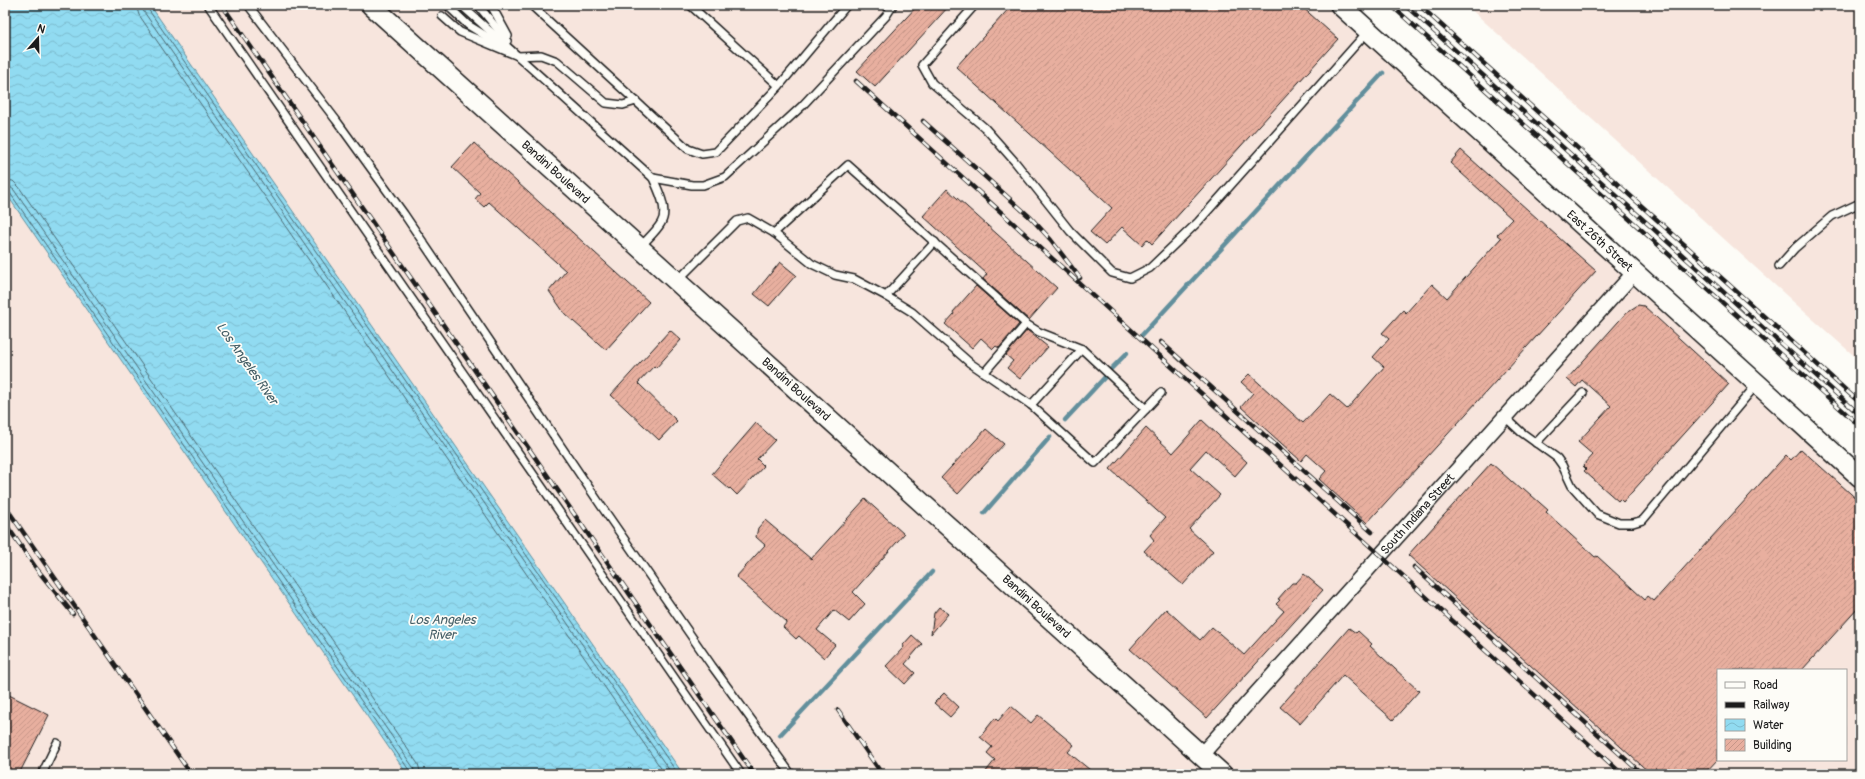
<svg xmlns="http://www.w3.org/2000/svg" width="1865" height="779" viewBox="0 0 1865 779" font-family="Pangolin,sans-serif">
  <style>
    .built { fill: #f7e5dd; fill-rule: evenodd }
    .water { fill: url(#water-waves); stroke: #628f9c }
    .lines { fill: none; stroke-linecap: round; stroke-linejoin: round }
    .shore { stroke: #4b6871; stroke-width: 1 }
    .stream { stroke: #628f9c; stroke-width: 4.5 }
    .building { fill: url(#building-hatch); stroke: #1c1c1c }
    .lane-casing { stroke: #1c1c1c; stroke-width: 10 }
    .street-casing { stroke: #1c1c1c; stroke-width: 17 }
    .secondary-casing { stroke: #1c1c1c; stroke-width: 22 }
    .lane { stroke: #fdfcf7; stroke-width: 7 }
    .street { stroke: #fdfcf7; stroke-width: 14 }
    .secondary { stroke: #fdfcf7; stroke-width: 19 }
    .rail-casing { stroke: #1c1c1c; stroke-width: 4.5 }
    .rail { stroke: #fdfcf7; stroke-width: 3; stroke-dasharray: 9; stroke-linecap: butt }
    .labels { text-anchor: middle; stroke-width: 3.5; stroke-linejoin: round; paint-order: stroke }
    .street-label { font-size: 12px; fill: #1c1c1c; stroke: #fdfcf7 }
    .water-label { font-size: 13px; font-style: italic; fill: #455f67; stroke: #fdfcf7 }
  </style>
  <defs>
    <pattern id="water-waves" width="16" height="10" patternUnits="userSpaceOnUse"><rect width="16" height="10" fill="#91dbf1"/><path d="M0 5q4-4 8 0t8 0" fill="none" stroke="#7cbbce"/></pattern>
    <pattern id="building-hatch" width="6" height="6" patternUnits="userSpaceOnUse"><rect width="6" height="6" fill="#e8af9f"/><path d="M-1 1l2-2M0 6l6-6M5 7l2-2" fill="none" stroke="#c69688"/></pattern>
  </defs>
  <rect width="100%" height="100%" fill="#fdfcf7"/>
  <filter id="ink" filterUnits="userSpaceOnUse"><feTurbulence type="fractalNoise" baseFrequency=".025" numOctaves="2"/><feDisplacementMap in="SourceGraphic" scale="8" xChannelSelector="R" yChannelSelector="G"/><feConvolveMatrix kernelMatrix="1 2 1 2 8 2 1 2 1" color-interpolation-filters="sRGB"/></filter>
  <g filter="url(#ink)">
    <g class="built">
      <path d="M5,5H1334L1860,476V774H5ZM1718,670H1846V760H1718Z"/>
      <path d="M1466,5H1860V361L1798,306Z"/>
    </g>
    <path class="water" d="M5,5H150L683,774H407L5,192Z"/>
    <g class="lines">
      <g class="shore">
        <path d="M136,5L139,15L665,774"/>
        <path d="M142,5L144,12L672,774"/>
        <path d="M147,5L148,9L678,774"/>
        <path d="M5,180L13,181L19,187L418,764L421,774"/>
        <path d="M5,186L10,187L14,190L413,767L415,774"/>
        <path d="M5,191L10,193L409,770L410,774"/>
      </g>
      <g class="stream">
        <path d="M1142,335L1383,73"/>
        <path d="M1111,369L1127,353"/>
        <path d="M1065,420L1105,377"/>
        <path d="M984,513L1050,437"/>
        <path d="M780,735L932,572"/>
      </g>
    </g>
    <g class="building">
      <path d="M918,5H950L875,87L857,71Z"/>
      <path d="M1012,5H1300L1338,39L1152,244L1147,239L1142,245L1122,227L1105,245L1090,232L1112,208L956,67Z"/>
      <path d="M474,143L649,302L606,350L565,314L549,291L566,271L489,202L484,207L475,199L480,193L452,167Z"/>
      <path d="M1461,150L1596,271L1367,523L1319,479L1326,471L1307,454L1301,461L1241,407L1253,393L1241,382L1249,374L1303,423L1330,394L1347,409L1384,367L1373,357L1389,339L1382,333L1403,310L1406,313L1432,284L1447,298L1501,238L1497,235L1512,219L1450,163Z"/>
      <path d="M947,189L1057,288L1029,320L983,279L987,274L923,216Z"/>
      <path d="M780,262L796,275L769,306L754,294Z"/>
      <path d="M976,286L1019,324L999,348L996,346L993,349L981,338L972,348L945,324L954,314L953,312Z"/>
      <path d="M1638,305L1644,306L1729,384L1623,502L1620,499L1618,501L1584,471L1586,469L1583,466L1593,455L1578,442L1611,406L1582,380L1576,387L1567,379L1627,312Z"/>
      <path d="M670,330L681,340L656,368L654,366L638,383L677,421L659,440L611,395Z"/>
      <path d="M1027,330L1048,347L1020,379L1007,368L1013,361L1006,355Z"/>
      <path d="M1202,420L1247,462L1235,476L1206,450L1190,468L1220,495L1189,529L1213,551L1183,585L1144,551L1154,540L1150,535L1165,518L1110,469L1146,428L1173,453Z"/>
      <path d="M756,423L775,440L757,459L764,466L737,495L730,488L729,489L712,474Z"/>
      <path d="M986,429L1004,444L958,494L941,478Z"/>
      <path d="M1801,449L1860,502V606L1802,670H1718V759L1704,774H1651L1408,555L1491,463L1521,490L1523,488L1548,510L1546,512L1595,557L1597,556L1645,600L1648,596L1654,601L1786,455L1791,460Z"/>
      <path d="M865,499L904,534L853,592L865,604L849,622L834,610L817,630L835,645L824,658L799,636L796,639L783,627L787,622L736,577L765,545L756,537L758,528L765,520L811,559Z"/>
      <path d="M1304,574L1323,590L1207,718L1130,649L1166,609L1200,640L1212,627L1244,655L1284,611L1276,604L1280,600L1278,599L1292,583H1296Z"/>
      <path d="M939,607L948,614L931,634L934,613Z"/>
      <path d="M1349,628L1356,633L1358,631L1372,644L1370,646L1419,691L1393,720L1343,675L1300,724L1280,707Z"/>
      <path d="M912,635L922,644L905,664L915,673L905,684L886,666L904,647L903,645Z"/>
      <path d="M5,693L49,715L19,774H5Z"/>
      <path d="M944,693L959,707L950,717L934,703Z"/>
      <path d="M1011,706L1031,723L1038,715L1074,745L1068,752L1095,774H984L995,760L987,753L992,747L980,737L995,718L998,721Z"/>
    </g>
    <g class="lines">
      <g class="lane-casing">
        <g id="lane">
          <path d="M208,5L741,774"/>
          <path d="M248,5L336,120L404,214L602,507L712,666L791,774"/>
          <path d="M461,5L653,178C658,190 669,210 661,223C656,232 646,240 640,247"/>
          <path d="M478,5L507,41"/>
          <path d="M491,5L508,36"/>
          <path d="M531,5L688,149L702,154L716,152L779,86L847,5"/>
          <path d="M690,5L779,86"/>
          <path d="M975,5L922,65L932,83L985,128L1016,163L1070,231L1112,273L1130,278L1150,268L1198,222L1368,31"/>
          <path d="M450,8L468,25L499,44"/>
          <path d="M442,16L460,32L518,56L541,55L557,61L606,103L623,105L636,101"/>
          <path d="M653,178L692,185H703L725,177L802,106L886,16L893,5"/>
          <path d="M774,233L848,165L1026,324L1039,332L1082,349L1146,409"/>
          <path d="M1779,266L1795,248L1832,216L1860,203"/>
          <path d="M678,280L737,221L748,218L774,233L812,264L835,275L854,279L886,296L912,312L970,363L1031,405L1095,463L1161,393"/>
          <path d="M886,296L935,242"/>
          <path d="M984,373L1026,324"/>
          <path d="M1031,405L1082,349"/>
          <path d="M1505,417L1521,432L1557,458L1562,465L1572,486L1597,514L1619,523H1633L1643,520L1757,384"/>
          <path d="M1536,443L1583,393"/>
          <path d="M42,774L57,743"/>
        </g>
      </g>
      <g class="street-casing">
        <g id="street">
          <path id="s1" d="M1201,755L1634,273"/>
        </g>
      </g>
      <g class="secondary-casing">
        <g id="secondary">
          <path id="s2" d="M371,5L1222,774"/>
          <path id="s3" d="M1340,5L1860,477"/>
        </g>
      </g>
      <use href="#lane" class="lane"/>
      <use href="#street" class="street"/>
      <use href="#secondary" class="secondary"/>
      <g class="rail-casing">
        <g id="rail">
          <path d="M222,5L754,774"/>
          <path d="M1391,5L1860,426"/>
          <path d="M1405,5L1860,415"/>
          <path d="M1419,5L1860,403"/>
          <path d="M856,81L1622,774"/>
          <path d="M923,121L1031,218L1051,240L1080,278"/>
          <path d="M1161,342L1372,532"/>
          <path d="M5,506L191,774"/>
          <path d="M5,523L36,568L73,614"/>
          <path d="M1414,567L1642,774"/>
          <path d="M838,710L882,774"/>
        </g>
      </g>
      <use href="#rail" class="rail"/>
    </g>
  </g>
  <g class="labels">
    <g class="street-label">
      <text dy="4" stroke="none"><textPath href="#s2" startOffset="249">Bandini Boulevard</textPath></text>
      <text dy="4" stroke="none"><textPath href="#s3" startOffset="351">East 26th Street</textPath></text>
      <text dy="4" stroke="none"><textPath href="#s2" startOffset="573">Bandini Boulevard</textPath></text>
      <text dy="4" stroke="none"><textPath href="#s1" startOffset="324">South Indiana Street</textPath></text>
      <text dy="4" stroke="none"><textPath href="#s2" startOffset="897">Bandini Boulevard</textPath></text>
    </g>
    <g class="water-label">
      <text transform="translate(248 363) rotate(55)" y="5">Los Angeles River</text>
      <text x="442" y="624">Los Angeles<tspan x="442" dy="15">River</tspan></text>
    </g>
  </g>
  <rect width="1865" height="779" fill="none" stroke="#fdfcf7" stroke-width="20"/>
  <rect x="10" y="10" width="1845" height="759" fill="none" stroke="#1c1c1c" stroke-width="1.5" filter="url(#ink)"/>
  <rect x="1717" y="669" width="130" height="92" fill="#fdfcf7" stroke="#a3a29f"/>
  <rect x="1725" y="682" width="20" height="6" fill="#fdfcf7" stroke="#a3a29f"/>
  <text x="1753" y="689" font-size="12" fill="#1c1c1c">Road</text>
  <rect x="1725" y="702" width="20" height="6" fill="#1c1c1c" stroke="#a3a29f"/>
  <text x="1753" y="709" font-size="12" fill="#1c1c1c">Railway</text>
  <rect x="1725" y="719" width="20" height="12" fill="url(#water-waves)" stroke="#a3a29f"/>
  <text x="1753" y="729" font-size="12" fill="#1c1c1c">Water</text>
  <rect x="1725" y="739" width="20" height="12" fill="url(#building-hatch)" stroke="#a3a29f"/>
  <text x="1753" y="749" font-size="12" fill="#1c1c1c">Building</text>
  <g transform="translate(38 38) rotate(20)" stroke="#fdfcf7" stroke-width="3" paint-order="stroke">
  <path d="M0-3L7 15L0 10L-7 15Z" fill="#1c1c1c"/>
  <text y="-6" font-size="11" font-weight="bold" text-anchor="middle" fill="#1c1c1c">N</text>
  </g>
</svg>
